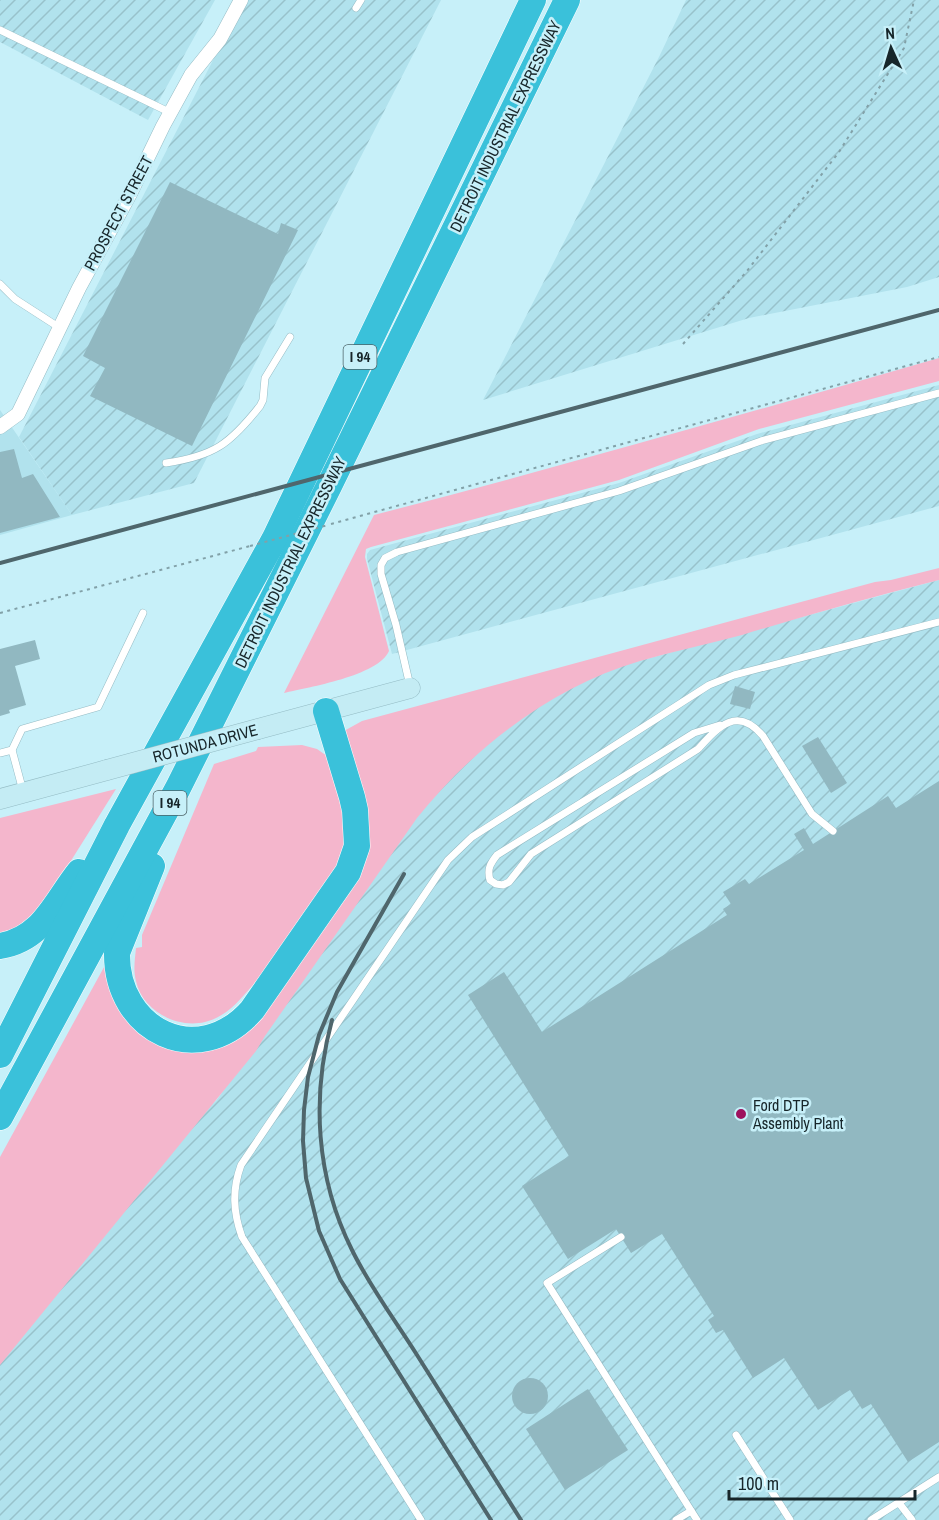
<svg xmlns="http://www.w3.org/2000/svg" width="939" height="1520" viewBox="0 0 939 1520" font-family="'Archivo Narrow',sans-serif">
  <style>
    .built { fill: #b1e2ed }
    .industrial { fill: url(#industrial-furrows) }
    .grass { fill: #f4b6cc }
    .building { fill: #91b8c1 }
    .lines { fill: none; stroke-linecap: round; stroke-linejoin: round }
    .lane-casing { stroke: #95bcc5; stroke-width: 8 }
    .street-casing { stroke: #95bcc5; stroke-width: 15 }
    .secondary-casing { stroke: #95bcc5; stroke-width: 21 }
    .highway-casing { stroke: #fff; stroke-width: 27 }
    .path { stroke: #82a1a8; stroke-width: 2; stroke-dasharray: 3 4.5; stroke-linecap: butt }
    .lane { stroke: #fff; stroke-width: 7 }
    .street { stroke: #fff; stroke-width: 14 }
    .secondary { stroke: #c4ecf4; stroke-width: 20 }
    .highway { stroke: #3ac1da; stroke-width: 26 }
    .rail { stroke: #4f666c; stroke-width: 4 }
    .secondary-bridge-casing { stroke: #95bcc5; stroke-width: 21; stroke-linecap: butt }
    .path-bridge { stroke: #82a1a8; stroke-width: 2; stroke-dasharray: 3 4.5; stroke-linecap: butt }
    .secondary-bridge { stroke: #c4ecf4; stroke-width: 20 }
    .poi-dot { fill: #9e115e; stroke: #c7f0f9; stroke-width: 2 }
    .labels { text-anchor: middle; stroke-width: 5; stroke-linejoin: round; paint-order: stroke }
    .shield { fill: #c7f0f9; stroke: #4c6368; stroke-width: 1.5 }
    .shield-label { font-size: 15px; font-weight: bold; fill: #17262a }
    .street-label { font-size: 16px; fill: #17262a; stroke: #c7f0f9 }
    .poi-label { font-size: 16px; fill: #17262a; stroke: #c7f0f9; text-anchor: start }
  </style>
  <defs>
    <pattern id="industrial-furrows" width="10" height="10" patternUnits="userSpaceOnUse" patternTransform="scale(1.5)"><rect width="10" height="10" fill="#b1e2ed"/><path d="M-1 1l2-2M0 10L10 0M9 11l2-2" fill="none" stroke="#98c2cb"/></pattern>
  </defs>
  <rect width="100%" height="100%" fill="#c7f0f9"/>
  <path class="built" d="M0,410L72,515L0,535Z"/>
  <g class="industrial">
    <path d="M0,0H215L148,120L0,42Z"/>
    <path d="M244,0H441L194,483L72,515L19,437Z"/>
    <path d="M686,0H939V277L907,287L749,318L483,400L659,57Z"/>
    <path d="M939,385V506L392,654L367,559V554L370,550L619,483L757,434Z"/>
    <path d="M939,580V1520H0V1284L216,1101L387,860L353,738Z"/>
  </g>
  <g class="grass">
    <path d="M939,358V381L759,429L619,480L371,547L366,549L365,557L389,651C378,676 309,687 284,693L374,515C563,466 751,412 939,358Z"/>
    <path d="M939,568V580C873,597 807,615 742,635C708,644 674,651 640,661C552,687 474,747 417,818L265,1036L256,1051L0,1365V1157L109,958L111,976L188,1048L286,983L351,891L360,874L344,731L362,721L875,582L891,580Z"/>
    <path d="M302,745L317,749L327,756L334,770L347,830L343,860L257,989L252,986C239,1001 226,1017 205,1022C176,1029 142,1010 136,981C133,970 135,959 136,948L142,947V935L214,764L256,751L258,747Z"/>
    <path d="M116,789L57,883L37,911L15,928L0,933V818Z"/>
  </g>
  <g class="building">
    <path d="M170,182L278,234L281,223L298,230L192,446L90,396L105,368L83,356Z"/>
    <path d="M14,449L22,478L33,474L60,517L0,533V452Z"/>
    <path d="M35,640L40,659L15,666L26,705L9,710L10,713L0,716V649Z"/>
    <path d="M735,686L755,692L750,709L730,704Z"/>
    <path d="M818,737L847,783L831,793L802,746Z"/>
    <path d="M939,781V1442L908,1462L871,1404L862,1409L850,1390L818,1410L784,1358L753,1378L723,1330L716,1333L708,1320L714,1316L662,1234L631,1253L616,1229L568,1259L522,1186L569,1156L468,995L504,972L542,1032L727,915L723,909L731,904L723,892L745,879L749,884L804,850L794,834L804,828L813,844L888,796L896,808Z"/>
    <circle cx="530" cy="1396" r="18"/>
    <path d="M588,1389L628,1450L565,1490L526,1429Z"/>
  </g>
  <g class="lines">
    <g class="lane-casing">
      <g id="lane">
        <path d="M356,8L361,0"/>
        <path d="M0,30L171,113"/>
        <path d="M0,284L15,299L60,328"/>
        <path d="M166,463C214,456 230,444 260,406L263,400L265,378L290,337"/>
        <path d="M410,686L396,625L381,574V565L385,558L397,552L619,491L761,441L939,393"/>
        <path d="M720,725L694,733L497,855C490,864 487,869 490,880L496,884L503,885L509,882L531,854L698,749C718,727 737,705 763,736L812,814L833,831"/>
        <path d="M12,750L22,729L98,707L143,613"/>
        <path d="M0,753L12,750L23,791"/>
        <path d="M621,1237L547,1283L697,1520"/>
        <path d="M736,1435L790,1520"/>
        <path d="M899,1503L912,1520"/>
        <path d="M421,1520L242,1237C233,1212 232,1190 241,1165L448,860L472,837L709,685L734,675L939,622"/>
        <path d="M676,1520L691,1511"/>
        <path d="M871,1520L939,1477"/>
      </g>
    </g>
    <g class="street-casing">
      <path id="street" d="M0,427L18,414L79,288L130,194L163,126L191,75L220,39L241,0"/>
    </g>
    <g class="secondary-casing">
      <g id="secondary">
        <path d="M258,729L410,688"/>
        <path d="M0,799L107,770"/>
      </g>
    </g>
    <g class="highway-casing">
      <g id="highway">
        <path d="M152,866L117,953C116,1031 198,1071 252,1010L348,872L357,846L355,810L352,797L326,711"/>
        <path d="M0,946C43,939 55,902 79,872"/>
        <path d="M0,1055L117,825L275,538L533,0"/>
        <path d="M0,1117L178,788L330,484L567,0"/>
      </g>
    </g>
    <g class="path">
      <path d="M683,344L747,271L839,152L904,48L914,0"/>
      <path d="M331,524L939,357"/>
      <path d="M0,613L250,546"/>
    </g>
    <use href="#lane" class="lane"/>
    <use href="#street" class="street"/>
    <use href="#secondary" class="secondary"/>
    <use href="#highway" class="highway"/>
    <g class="rail">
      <path d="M0,563L939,310"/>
      <path d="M404,874L337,992L319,1035L308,1077L304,1110L303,1141L306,1178L319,1231L340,1279L491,1520"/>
      <path d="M332,1020C311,1097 316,1178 352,1250C370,1287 395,1320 417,1355C452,1410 486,1465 521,1520"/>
    </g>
    <g class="secondary-bridge-casing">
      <path id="secondary-bridge" d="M107,770L258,729"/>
    </g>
    <path class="path-bridge" d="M250,546L328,525"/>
    <use href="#secondary-bridge" class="secondary-bridge"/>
  </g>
  <circle class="poi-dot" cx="741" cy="1114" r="6"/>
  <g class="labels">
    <g class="shield">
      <rect x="343.5" y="345" width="33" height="24" rx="4.5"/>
      <rect x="153.5" y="791" width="33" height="24" rx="4.5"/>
    </g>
    <g class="shield-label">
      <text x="360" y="362">I 94</text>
      <text x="170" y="808">I 94</text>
    </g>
    <g class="street-label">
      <text transform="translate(505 126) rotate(-64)" y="6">DETROIT INDUSTRIAL EXPRESSWAY</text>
      <text transform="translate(118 213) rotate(-62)" y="6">PROSPECT STREET</text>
      <text transform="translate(290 562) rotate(-64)" y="6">DETROIT INDUSTRIAL EXPRESSWAY</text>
      <text transform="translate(205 743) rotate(-15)" y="6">ROTUNDA DRIVE</text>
    </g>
    <g class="poi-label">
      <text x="753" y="1111">Ford DTP<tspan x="753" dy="18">Assembly Plant</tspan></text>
    </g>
  </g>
  <g transform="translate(891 48) rotate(356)" stroke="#c7f0f9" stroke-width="4.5" paint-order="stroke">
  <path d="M0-4.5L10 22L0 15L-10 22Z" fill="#17262a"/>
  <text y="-9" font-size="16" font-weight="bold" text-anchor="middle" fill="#17262a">N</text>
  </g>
  <path d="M729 1490v9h186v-9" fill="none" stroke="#17262a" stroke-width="3"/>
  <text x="738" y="1490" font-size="18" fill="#17262a" stroke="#c7f0f9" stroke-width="4.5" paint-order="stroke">100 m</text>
</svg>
